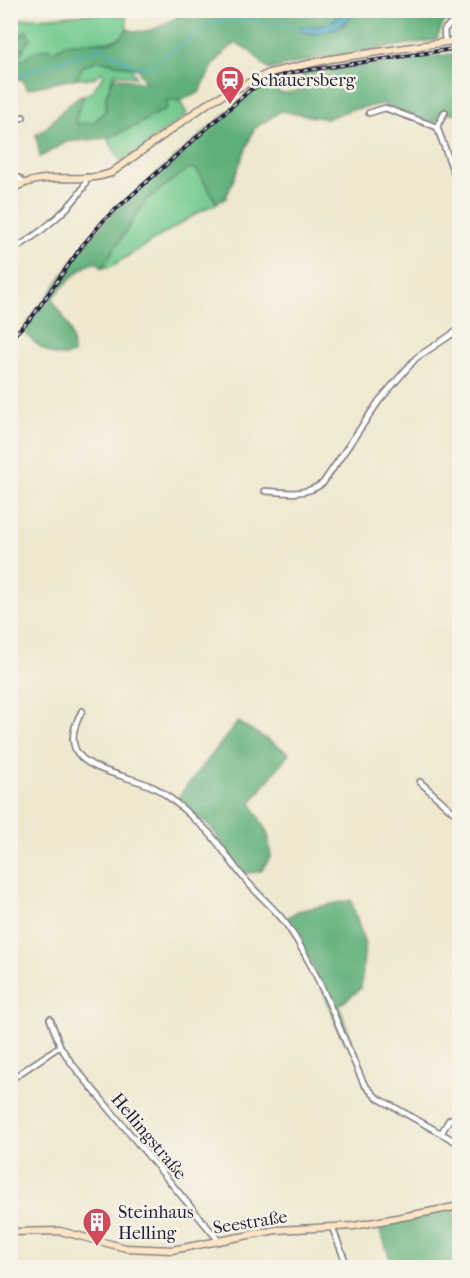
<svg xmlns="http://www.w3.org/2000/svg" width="470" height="1278" viewBox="0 0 470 1278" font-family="'IM FELL French Canon',serif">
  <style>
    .green { fill: #73cb90; stroke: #4a7666; stroke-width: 1.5 }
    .forest { fill: #5eaf7a; stroke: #40685a; stroke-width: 1.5 }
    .water { fill: #4aabc9; stroke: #366682; stroke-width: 1.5 }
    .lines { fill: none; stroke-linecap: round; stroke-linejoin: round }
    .stream { stroke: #4aabc9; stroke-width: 1.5 }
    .street-casing { stroke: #888585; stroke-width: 8 }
    .secondary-casing { stroke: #888585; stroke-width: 9 }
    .street { stroke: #fff; stroke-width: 4.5 }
    .secondary { stroke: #fce5c4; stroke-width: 6 }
    .rail-casing { stroke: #22223b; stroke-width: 4 }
    .rail { stroke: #f7f3e8; stroke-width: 1.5; stroke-dasharray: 4.5; stroke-linecap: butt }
    .labels { text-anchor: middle; stroke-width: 5; stroke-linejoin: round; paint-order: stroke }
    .poi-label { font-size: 18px; fill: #22223b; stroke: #f7f3e8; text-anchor: start }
    .street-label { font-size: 18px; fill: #22223b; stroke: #f7f3e8 }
  </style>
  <rect width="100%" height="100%" fill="#f7f3e8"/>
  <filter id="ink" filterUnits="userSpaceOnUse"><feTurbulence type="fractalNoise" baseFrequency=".0167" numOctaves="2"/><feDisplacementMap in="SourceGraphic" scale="12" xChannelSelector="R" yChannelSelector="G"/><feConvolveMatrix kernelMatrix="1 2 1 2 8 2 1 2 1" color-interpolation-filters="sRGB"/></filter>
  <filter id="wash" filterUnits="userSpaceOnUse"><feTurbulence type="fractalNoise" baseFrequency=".008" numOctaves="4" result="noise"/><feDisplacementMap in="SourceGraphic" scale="24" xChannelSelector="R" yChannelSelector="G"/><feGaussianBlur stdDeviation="1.35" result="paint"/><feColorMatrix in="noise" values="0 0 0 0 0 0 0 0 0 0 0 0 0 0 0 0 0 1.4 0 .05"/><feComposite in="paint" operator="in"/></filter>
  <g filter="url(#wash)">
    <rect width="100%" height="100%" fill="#efe8cf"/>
    <g class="green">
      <path d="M126,11L127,29L125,35L112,41L77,43L53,52L48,48C36,51 27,61 15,64L13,60L24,50L11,44V20Z"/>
      <path d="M98,60L130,65L136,77L114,74L106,96V110L93,123L77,124L76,117L84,95L89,94L104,76L102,72L92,79L77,78L82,67Z"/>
      <path d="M167,100L180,101L187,114L122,163L107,138L137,125Z"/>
      <path d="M189,168L196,169L217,203L199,212L112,266L102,268L146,200Z"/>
    </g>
    <g class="forest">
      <path d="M187,11H348L329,23L314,27L310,34L340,28L357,11H449L453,19L444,22L436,40L313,59L269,70L251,52L237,43C218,53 208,74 199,93L180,101L167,100V108L137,125L107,138L66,142L40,157L36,134C55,126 64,101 84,95L76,117L77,124L93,123L106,110V96L114,77L145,83L138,69L98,60L82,67L77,78L27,89L21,78L11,83C11,60 4,44 26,31L31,38L13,60L15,64L36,51L49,48L53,51C57,49 62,46 66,44C84,38 116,52 127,29C149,38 169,21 187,11Z"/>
      <path d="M459,53V113L448,114L444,112L437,122L426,121L384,104L349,110L326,119L281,111L254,129L226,198L217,203L197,170L189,168L146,200L102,268L97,262L86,266L72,277L52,299C66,320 73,328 73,354C55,362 34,344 23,330L84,246L116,209L252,91L276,81L280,94L304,90L302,74Z"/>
      <path d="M238,722L289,753L251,803L268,834L271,856L261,871L242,874L210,826L175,801Z"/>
      <path d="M351,900L365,944L361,988L339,1006L351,1041L346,1044L305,949L286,918L298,911Z"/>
      <path d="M459,1210V1267H393L379,1227L440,1211Z"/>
    </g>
    <path class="water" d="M348,10L357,11C343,27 322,38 300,31L301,26C318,28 335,23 348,10Z"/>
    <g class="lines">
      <path class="stream" d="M10,80C41,68 69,56 101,48L135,66L149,67L214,22C244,16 272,21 301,30"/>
    </g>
  </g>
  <g filter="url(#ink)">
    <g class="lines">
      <g class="street-casing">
        <g id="street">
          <path d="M179,14L184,10"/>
          <path d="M445,42L444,30L449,25L460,22"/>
          <path d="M369,113L385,108L437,127"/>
          <path d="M10,122L23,117"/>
          <path d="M437,127L460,189"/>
          <path d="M437,127L445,112"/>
          <path d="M10,180L19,178L23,183"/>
          <path d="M10,251C32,240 83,201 87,177"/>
          <path d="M265,491C285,493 306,496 323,483L379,401L416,358L460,329"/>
          <path d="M82,711C48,771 120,770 155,788C172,797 187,813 201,825C218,839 229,861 244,878C258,896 277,909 289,928C320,974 341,1034 364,1084L376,1097L460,1144"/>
          <path d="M420,782L460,818"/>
          <path d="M50,1019L60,1046L72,1064L219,1241"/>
          <path d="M10,1080L60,1046"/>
          <path d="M442,1132L449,1120L460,1114"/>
          <path d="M332,1227L348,1268"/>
        </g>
      </g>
      <g class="secondary-casing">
        <g id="secondary">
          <path d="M10,190C48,168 76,186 111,173L211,101L269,73L330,59L460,40"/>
          <path d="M10,1232L60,1231L126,1248L172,1250L276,1230L354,1226L460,1206"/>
        </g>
      </g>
      <use href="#street" class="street"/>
      <use href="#secondary" class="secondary"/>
      <g class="rail-casing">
        <path id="rail" d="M10,339L32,317L82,246L105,219L250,90L274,78L295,72L460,48"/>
      </g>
      <use href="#rail" class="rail"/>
    </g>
  </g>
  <defs>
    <g id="station-pin" transform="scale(1.5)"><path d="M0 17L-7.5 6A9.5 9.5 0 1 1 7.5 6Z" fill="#d1495b" stroke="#f7f3e8"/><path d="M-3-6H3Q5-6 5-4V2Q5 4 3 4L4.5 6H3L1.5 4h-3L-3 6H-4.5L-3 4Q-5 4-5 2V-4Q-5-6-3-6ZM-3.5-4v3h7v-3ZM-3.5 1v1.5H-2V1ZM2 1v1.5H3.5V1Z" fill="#fff"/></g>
    <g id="building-pin" transform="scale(1.5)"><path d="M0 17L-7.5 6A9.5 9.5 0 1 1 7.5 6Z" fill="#d1495b" stroke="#f7f3e8"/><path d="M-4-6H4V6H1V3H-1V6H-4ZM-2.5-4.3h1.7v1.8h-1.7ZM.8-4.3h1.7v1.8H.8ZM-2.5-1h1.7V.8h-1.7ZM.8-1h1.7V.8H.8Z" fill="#fff"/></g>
  </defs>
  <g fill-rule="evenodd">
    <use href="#station-pin" x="230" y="80"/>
    <use href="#building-pin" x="97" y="1222"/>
  </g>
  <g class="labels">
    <g class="poi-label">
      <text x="251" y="86">Schauersberg</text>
      <text x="118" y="1218">Steinhaus<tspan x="118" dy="21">Helling</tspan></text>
    </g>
    <g class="street-label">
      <text transform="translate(149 1136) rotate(50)" y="6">Hellingstraße</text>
      <text transform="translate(250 1222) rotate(-9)" y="6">Seestraße</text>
    </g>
  </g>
  <rect width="470" height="1278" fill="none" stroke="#f7f3e8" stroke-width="36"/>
</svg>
